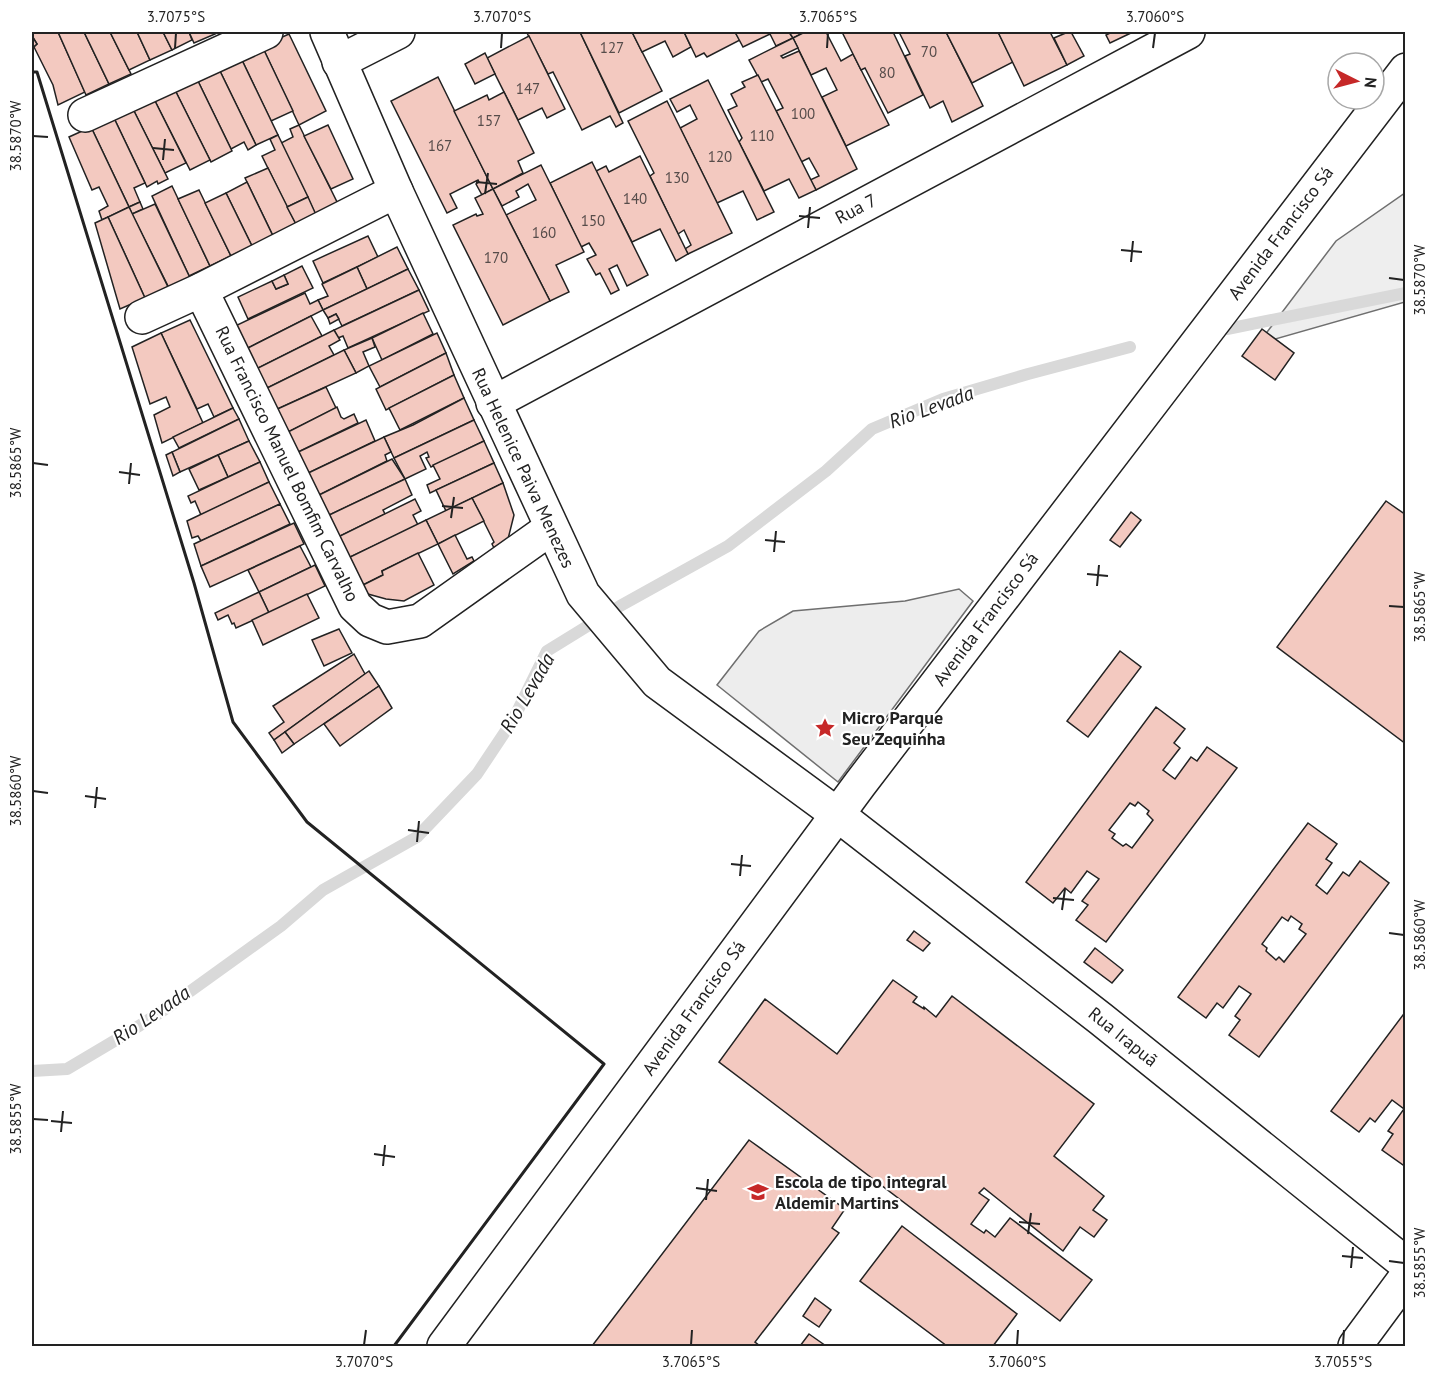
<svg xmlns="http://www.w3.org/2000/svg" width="1437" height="1378" viewBox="0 0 1437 1378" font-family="'PT Sans',sans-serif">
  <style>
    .green { fill: #eee; stroke: #6f6f6f; stroke-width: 1.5 }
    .parking { fill: #ededed; stroke: #6f6f6f; stroke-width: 1.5 }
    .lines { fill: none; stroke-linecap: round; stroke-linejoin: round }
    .stream { stroke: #d9d9d9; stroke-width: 12 }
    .building { fill: #f3c9c0; stroke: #222; stroke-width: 1.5; fill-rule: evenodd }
    .minor-casing { stroke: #222; stroke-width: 36 }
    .major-casing { stroke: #222; stroke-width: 36 }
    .minor { stroke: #fff; stroke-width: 33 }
    .major { stroke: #fff; stroke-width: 33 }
    .wall { stroke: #222; stroke-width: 3 }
    .ticks { fill: none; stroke: #222; stroke-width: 2 }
    .labels { text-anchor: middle; stroke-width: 4.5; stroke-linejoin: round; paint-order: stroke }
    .number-label { font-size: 15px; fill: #564c4a }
    .street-label { font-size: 18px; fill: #222; stroke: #fff }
    .poi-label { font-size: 18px; font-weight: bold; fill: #222; stroke: #fff; text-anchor: start }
    .water-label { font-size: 20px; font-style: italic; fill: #222; stroke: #fff }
    .neatline { fill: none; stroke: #222; stroke-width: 2 }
    .ticks-label { font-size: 15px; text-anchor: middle; fill: #222 }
  </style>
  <rect width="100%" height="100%" fill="#fff"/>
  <path class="green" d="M1405,193V302L1258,344L1336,241Z"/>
  <path class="parking" d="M959,589L973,601L838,782L717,685L759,631L793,611L905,601Z"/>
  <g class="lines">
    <g class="stream">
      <path d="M1227,329L1406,293"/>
      <path d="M32,1071L67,1069L131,1031L167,1008L281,926L323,890L417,837L477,774L513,720L547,651L620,606L728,546L826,471L872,429L943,399L1028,374L1130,347"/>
    </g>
  </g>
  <g class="building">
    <path d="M32,32H58L85,92L58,105L53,85L34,47L37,44L32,36Z"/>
    <path d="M58,32H84L109,84L86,95Z"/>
    <path d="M84,32H110L131,74L109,84Z"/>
    <path d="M110,32H137L150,60L129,70Z"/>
    <path d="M137,32H163L172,50L150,60Z"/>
    <path d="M163,32H189L192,40L172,50Z"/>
    <path d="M189,32H213L215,34L194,43Z"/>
    <path d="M530,32H580L623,123L616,127L610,116L582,130L553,72L548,74L527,33Z"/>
    <path d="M580,32H632L662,91L619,113Z"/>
    <path d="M632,32H684L691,47L673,57L665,41L642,52Z"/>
    <path d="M684,32H735L740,40L707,57L704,53L696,57Z"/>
    <path d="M735,32H789L793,38L776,46L770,34L743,47Z"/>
    <path d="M789,32H805L793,38Z"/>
    <path d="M805,32H826L841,61L853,54L889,125L846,146L822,97L837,90L826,68L811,75L793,38Z"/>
    <path d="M842,32H893L923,95L888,113L865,68L861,70Z"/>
    <path d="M899,32H946L983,106L952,122L943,101L930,108L905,56L910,54Z"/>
    <path d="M946,32H998L1013,62L972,83Z"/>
    <path d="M998,32H1050L1067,65L1024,86Z"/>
    <path d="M1068,32H1071L1084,56L1067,65L1054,38Z"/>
    <path d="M1112,32H1133L1110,43L1106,35Z"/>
    <path d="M289,34L326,111L299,125L262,46Z"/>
    <path d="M32,36L37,44L32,48Z"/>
    <path d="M529,36L565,109L547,118L542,108L518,120L487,58Z"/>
    <path d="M793,38L798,48L781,56L783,58L799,51L857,169L816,190L810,180L819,176L809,158L801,162L776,111L783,108L768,79L761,82L749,60Z"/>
    <path d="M262,46L293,111L271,121L240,56Z"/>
    <path d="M485,53L495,74L475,84L465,64Z"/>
    <path d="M240,56L278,135L256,145L218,67Z"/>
    <path d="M218,67L256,145L248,150L244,142L231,149L196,77Z"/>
    <path d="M758,75L816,190L799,198L789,179L764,191L739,142L742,138L728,110L737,106L731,94L745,87L742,82Z"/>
    <path d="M196,77L232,151L211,162L174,88Z"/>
    <path d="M438,77L493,189L482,195L476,184L479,182L478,180L450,194L457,208L447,213L391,101Z"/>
    <path d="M708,80L774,212L757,220L743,191L717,203L680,128L697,119L690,105L677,112L670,99Z"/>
    <path d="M174,88L210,160L190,170L153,97Z"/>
    <path d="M504,92L534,153L518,161L523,173L493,189L454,111L487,95L489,100Z"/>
    <path d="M153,97L186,163L165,173L132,107Z"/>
    <path d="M667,101L732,233L688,254L685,249L691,245L684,230L678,234L650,176L654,173L628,121Z"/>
    <path d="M132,107L168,179L158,184L157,181L147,187L113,116Z"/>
    <path d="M113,116L145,183L134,188L140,202L129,207L91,127Z"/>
    <path d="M299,125L339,206L317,217L281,143L293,137L290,129Z"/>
    <path d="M328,125L353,179L331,189L304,136Z"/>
    <path d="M91,127L129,207L102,220L99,211L108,206L99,187L92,190L69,137Z"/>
    <path d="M278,135L308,197L287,207L262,156L275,150L270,139Z"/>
    <path d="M640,156L688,254L676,261L660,229L632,242L596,171L606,166L609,172Z"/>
    <path d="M592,162L648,275L627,286L617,265L609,269L619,290L611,294L600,273L596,275L587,259L596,255L589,243L581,247L550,183Z"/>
    <path d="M541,165L584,252L556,265L569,292L550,301L506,215L536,200L528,184L516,191L519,197L502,206L493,189Z"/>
    <path d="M268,168L296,224L273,236L245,178Z"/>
    <path d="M247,182L273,236L252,246L226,193Z"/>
    <path d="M172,186L210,266L189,276L152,196Z"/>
    <path d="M493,189L550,301L503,325L453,225L476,214L477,216L483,214L475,198Z"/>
    <path d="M199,190L231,256L210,266L178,199Z"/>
    <path d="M226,193L252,246L231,256L205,203Z"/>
    <path d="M308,197L317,217L297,226L287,207Z"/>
    <path d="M140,202L143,209L132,214L129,207Z"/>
    <path d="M155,204L192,282L171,292L132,214Z"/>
    <path d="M129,207L168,287L145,298L108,217Z"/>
    <path d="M108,217L145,298L120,309L95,223Z"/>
    <path d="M368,236L378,257L323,283L313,261Z"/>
    <path d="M397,247L408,269L367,289L357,267Z"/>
    <path d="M302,266L313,288L248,319L238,297L272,281L276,289L288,284L284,275Z"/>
    <path d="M357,267L367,289L323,310L318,300L328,296L322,284Z"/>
    <path d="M408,269L419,290L342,326L336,314L328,318L323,310Z"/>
    <path d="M284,275L288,284L276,289L272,281Z"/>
    <path d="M419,290L429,311L348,348L343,336L338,338L334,330Z"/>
    <path d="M305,293L310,304L318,300L323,310L244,350L233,327Z"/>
    <path d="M423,313L433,334L382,360L372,338Z"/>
    <path d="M336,314L339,319L330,324L328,318Z"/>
    <path d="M311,316L322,336L254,370L244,350Z"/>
    <path d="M190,320L233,408L214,417L208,404L197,409L161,333Z"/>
    <path d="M1262,329L1294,353L1275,380L1242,356Z"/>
    <path d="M334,330L340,340L329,346L334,355L263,390L254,370Z"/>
    <path d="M161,333L203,423L162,443L154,415L170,407L166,397L150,404L132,347Z"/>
    <path d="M437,333L446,353L380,387L369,366Z"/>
    <path d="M372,338L375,347L363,352L369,366L356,373L344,350Z"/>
    <path d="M344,350L356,373L273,411L263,390Z"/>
    <path d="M446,353L454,375L386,410L376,389Z"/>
    <path d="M454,375L464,398L400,430L389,408Z"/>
    <path d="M326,387L336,408L284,434L273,411Z"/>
    <path d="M464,398L474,420L394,458L384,437L413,425Z"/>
    <path d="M337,407L341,417L344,419L354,414L358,423L294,454L284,434Z"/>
    <path d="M233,408L239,419L179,448L173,437Z"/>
    <path d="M239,419L249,441L180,472L172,452Z"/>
    <path d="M366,420L375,441L304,475L294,454Z"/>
    <path d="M474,420L484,441L431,467L426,458L429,457L427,452L420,456L426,469L405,479L394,458Z"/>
    <path d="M384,437L391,452L385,455L387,461L315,497L304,475Z"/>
    <path d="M249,441L260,462L228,477L218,455Z"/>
    <path d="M484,441L494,463L430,493L427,485L440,479L433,465Z"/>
    <path d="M172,452L180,472L173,476L166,455Z"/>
    <path d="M218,455L228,477L199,490L189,469Z"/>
    <path d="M392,459L405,479L325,517L315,497Z"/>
    <path d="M260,462L269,482L201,515L195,501L191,503L188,496Z"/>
    <path d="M494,463L503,483L446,511L436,490Z"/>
    <path d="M405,479L412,495L383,510L385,514L336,538L325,517Z"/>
    <path d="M269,482L280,504L201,541L198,536L192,538L187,521Z"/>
    <path d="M503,483L514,515L508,539L494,548L492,544L494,542L472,498Z"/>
    <path d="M472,498L484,521L438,544L426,520Z"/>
    <path d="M415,499L421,511L413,515L418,525L346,559L336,538Z"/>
    <path d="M1386,501L1406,515V744L1277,647Z"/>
    <path d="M280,504L290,524L201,566L194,544Z"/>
    <path d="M1131,512L1141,520L1120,547L1110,540Z"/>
    <path d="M426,520L438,544L382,571L383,575L361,586L346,559Z"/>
    <path d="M294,523L304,544L210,587L201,566Z"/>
    <path d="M455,535L467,559L472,557L474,561L453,574L438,544Z"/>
    <path d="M300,546L311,567L259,592L248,570Z"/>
    <path d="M418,553L434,585L404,601L386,599L368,594L361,586L383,575L382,571Z"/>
    <path d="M315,565L325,586L269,613L259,592Z"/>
    <path d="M259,592L269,613L236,628L234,623L232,624L228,615L218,620L215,613Z"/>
    <path d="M307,594L319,618L263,645L252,620Z"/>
    <path d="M339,629L352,653L324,666L312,640Z"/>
    <path d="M1120,651L1141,667L1088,737L1067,721Z"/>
    <path d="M354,654L365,674L274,740L269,733L284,722L273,706Z"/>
    <path d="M369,671L379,686L294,744L285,732Z"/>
    <path d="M379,686L392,708L340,746L324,724Z"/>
    <path d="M1156,707L1185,729L1174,743L1180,748L1163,770L1175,779L1191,757L1197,761L1207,747L1237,768L1106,942L1076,920L1088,905L1082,901L1099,879L1087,871L1071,893L1065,888L1053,903L1026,882ZM1138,802L1149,811L1147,814L1153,820L1132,848L1126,844L1123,846L1112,838L1115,834L1109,830L1130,803L1135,806Z"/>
    <path d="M285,732L294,744L282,753L274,740Z"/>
    <path d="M1308,823L1337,844L1326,859L1332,863L1316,885L1327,894L1343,872L1349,876L1360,861L1389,883L1259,1057L1229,1035L1240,1020L1235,1016L1251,994L1239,986L1223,1008L1217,1003L1206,1018L1178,997ZM1291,916L1302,924L1299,929L1306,934L1284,962L1279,957L1276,960L1266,951L1267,948L1262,944L1282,917L1288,921Z"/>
    <path d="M914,931L930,943L923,951L907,940Z"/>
    <path d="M1095,948L1123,970L1112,983L1084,962Z"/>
    <path d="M893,980L917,997L913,1002L924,1009V1007L936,1017L952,996L1094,1104L1054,1156L1104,1196L1093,1210L1107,1220L1094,1237L1080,1227L1063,1251L984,1188L979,1193L989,1200L971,1224L984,1233L986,1230L995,1237L1010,1218L1092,1280L1060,1321L719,1062L765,999L837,1054Z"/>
    <path d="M1406,1011V1167L1382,1150L1393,1134L1388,1131L1404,1109L1392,1100L1375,1122L1370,1118L1359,1132L1331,1111Z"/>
    <path d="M749,1140L845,1209L832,1228L839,1233L755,1342L760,1346H592Z"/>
    <path d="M902,1226L1017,1314L993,1346H947L860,1281Z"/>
    <path d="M815,1298L831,1310L819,1327L803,1316Z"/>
    <path d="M809,1334L826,1346H800Z"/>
  </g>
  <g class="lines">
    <g class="minor-casing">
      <g id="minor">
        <path d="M327,32L396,191L583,594L657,682L838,815L1101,1019L1406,1264"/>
        <path d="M339,62L398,32"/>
        <path d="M85,115L266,32"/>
        <path d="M201,290L355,606L370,620L387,627L420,621L551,528"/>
        <path d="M142,317L201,290L396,191"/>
        <path d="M493,403L1188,32"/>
        <path d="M1355,1346L1406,1277"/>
      </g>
    </g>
    <g class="major-casing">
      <path id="major" d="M444,1346L860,784L1406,70"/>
    </g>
    <use href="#minor" class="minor"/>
    <use href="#major" class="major"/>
    <path class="wall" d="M32,72H37L194,583L233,722L307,822L604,1064L394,1346"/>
  </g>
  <path class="ticks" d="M175,48L176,33M501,48L502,33M827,48L828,33M1153,48L1155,33M33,136L48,137M153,148L174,150M163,160L165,139M476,182L497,184M485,194L488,173M799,216L820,218M808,228L810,207M1121,250L1142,252M1131,262L1133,241M1389,278L1404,280M33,463L48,465M119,472L140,475M129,484L131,463M442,506L463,508M451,518L454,497M765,540L785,542M774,552L776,531M1087,574L1108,576M1097,586L1099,565M1389,606L1404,607M33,791L48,793M85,796L106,799M95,808L97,787M408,830L429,833M417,842L419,821M731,864L751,866M740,876L742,855M1053,898L1074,900M1062,910L1065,889M1389,933L1404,935M33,1119L48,1120M51,1121L72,1123M61,1132L63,1111M374,1154L395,1157M383,1166L385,1145M696,1188L717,1191M706,1200L708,1179M1019,1222L1040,1224M1028,1234L1031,1213M1342,1256L1363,1258M1389,1261L1404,1263M1351,1268L1353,1247M364,1345L366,1330M691,1345L692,1330M1017,1345L1018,1330M1343,1345L1344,1330"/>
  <defs>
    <g id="sight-bare" transform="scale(1.62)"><path d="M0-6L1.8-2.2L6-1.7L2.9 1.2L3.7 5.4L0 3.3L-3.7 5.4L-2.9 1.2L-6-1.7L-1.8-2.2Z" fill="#c62828" stroke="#fff" stroke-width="2.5" paint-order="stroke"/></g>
    <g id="school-bare" transform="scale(1.62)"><path d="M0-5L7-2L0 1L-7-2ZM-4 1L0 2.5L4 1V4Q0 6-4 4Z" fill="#c62828" stroke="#fff" stroke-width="2.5" paint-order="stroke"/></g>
  </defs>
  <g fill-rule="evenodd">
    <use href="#sight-bare" x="825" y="728"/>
    <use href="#school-bare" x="758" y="1192"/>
  </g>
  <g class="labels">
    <g class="number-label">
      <text x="612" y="53">127</text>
      <text x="929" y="57">70</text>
      <text x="887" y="78">80</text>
      <text x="528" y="94">147</text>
      <text x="803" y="119">100</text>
      <text x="489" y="126">157</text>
      <text x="762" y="141">110</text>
      <text x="440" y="151">167</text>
      <text x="720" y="162">120</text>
      <text x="677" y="183">130</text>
      <text x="635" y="204">140</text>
      <text x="593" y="226">150</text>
      <text x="544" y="238">160</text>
      <text x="496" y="263">170</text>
    </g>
    <g class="street-label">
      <text transform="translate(856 209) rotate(-28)" y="6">Rua 7</text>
      <text transform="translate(1281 233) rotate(-53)" y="6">Avenida Francisco Sá</text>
      <text transform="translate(287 464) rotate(64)" y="6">Rua Francisco Manuel Bomfim Carvalho</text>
      <text transform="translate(523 468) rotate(65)" y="6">Rua Helenice Paiva Menezes</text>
      <text transform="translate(986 619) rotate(-53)" y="6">Avenida Francisco Sá</text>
      <text transform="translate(694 1008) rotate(-54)" y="6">Avenida Francisco Sá</text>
      <text transform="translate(1123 1037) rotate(39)" y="6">Rua Irapuã</text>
    </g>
    <g class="poi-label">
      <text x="842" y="724">Micro Parque<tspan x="842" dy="21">Seu Zequinha</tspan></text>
      <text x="775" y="1188">Escola de tipo integral<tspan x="775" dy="21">Aldemir Martins</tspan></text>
    </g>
    <g class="water-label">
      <text transform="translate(931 407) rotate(-20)" y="7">Rio Levada</text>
      <text transform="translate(527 693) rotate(-60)" y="7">Rio Levada</text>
      <text transform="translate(151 1015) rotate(-34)" y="7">Rio Levada</text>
    </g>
  </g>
  <rect width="1437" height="1378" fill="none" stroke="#ffffff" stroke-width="66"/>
  <g transform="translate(1356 81) rotate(96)"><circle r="28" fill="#ffffff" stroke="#a7a7a7" stroke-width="1.5"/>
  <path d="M0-4.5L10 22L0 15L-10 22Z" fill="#c62828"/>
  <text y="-9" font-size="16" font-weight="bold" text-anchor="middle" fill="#222222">N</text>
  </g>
  <rect x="33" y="33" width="1371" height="1312" class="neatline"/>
  <g class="ticks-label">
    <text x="176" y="22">3.7075°S</text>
    <text x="502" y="22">3.7070°S</text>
    <text x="828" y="22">3.7065°S</text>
    <text x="1155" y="22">3.7060°S</text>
    <text transform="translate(16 136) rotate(-90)" y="5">38.5870°W</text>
    <text transform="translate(1420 280) rotate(-90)" y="5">38.5870°W</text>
    <text transform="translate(16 463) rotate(-90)" y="5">38.5865°W</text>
    <text transform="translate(1420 607) rotate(-90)" y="5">38.5865°W</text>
    <text transform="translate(16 791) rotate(-90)" y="5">38.5860°W</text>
    <text transform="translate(1420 935) rotate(-90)" y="5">38.5860°W</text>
    <text transform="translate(16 1119) rotate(-90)" y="5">38.5855°W</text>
    <text transform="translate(1420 1263) rotate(-90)" y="5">38.5855°W</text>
    <text x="364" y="1367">3.7070°S</text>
    <text x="691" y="1367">3.7065°S</text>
    <text x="1017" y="1367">3.7060°S</text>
    <text x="1343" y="1367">3.7055°S</text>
  </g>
</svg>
